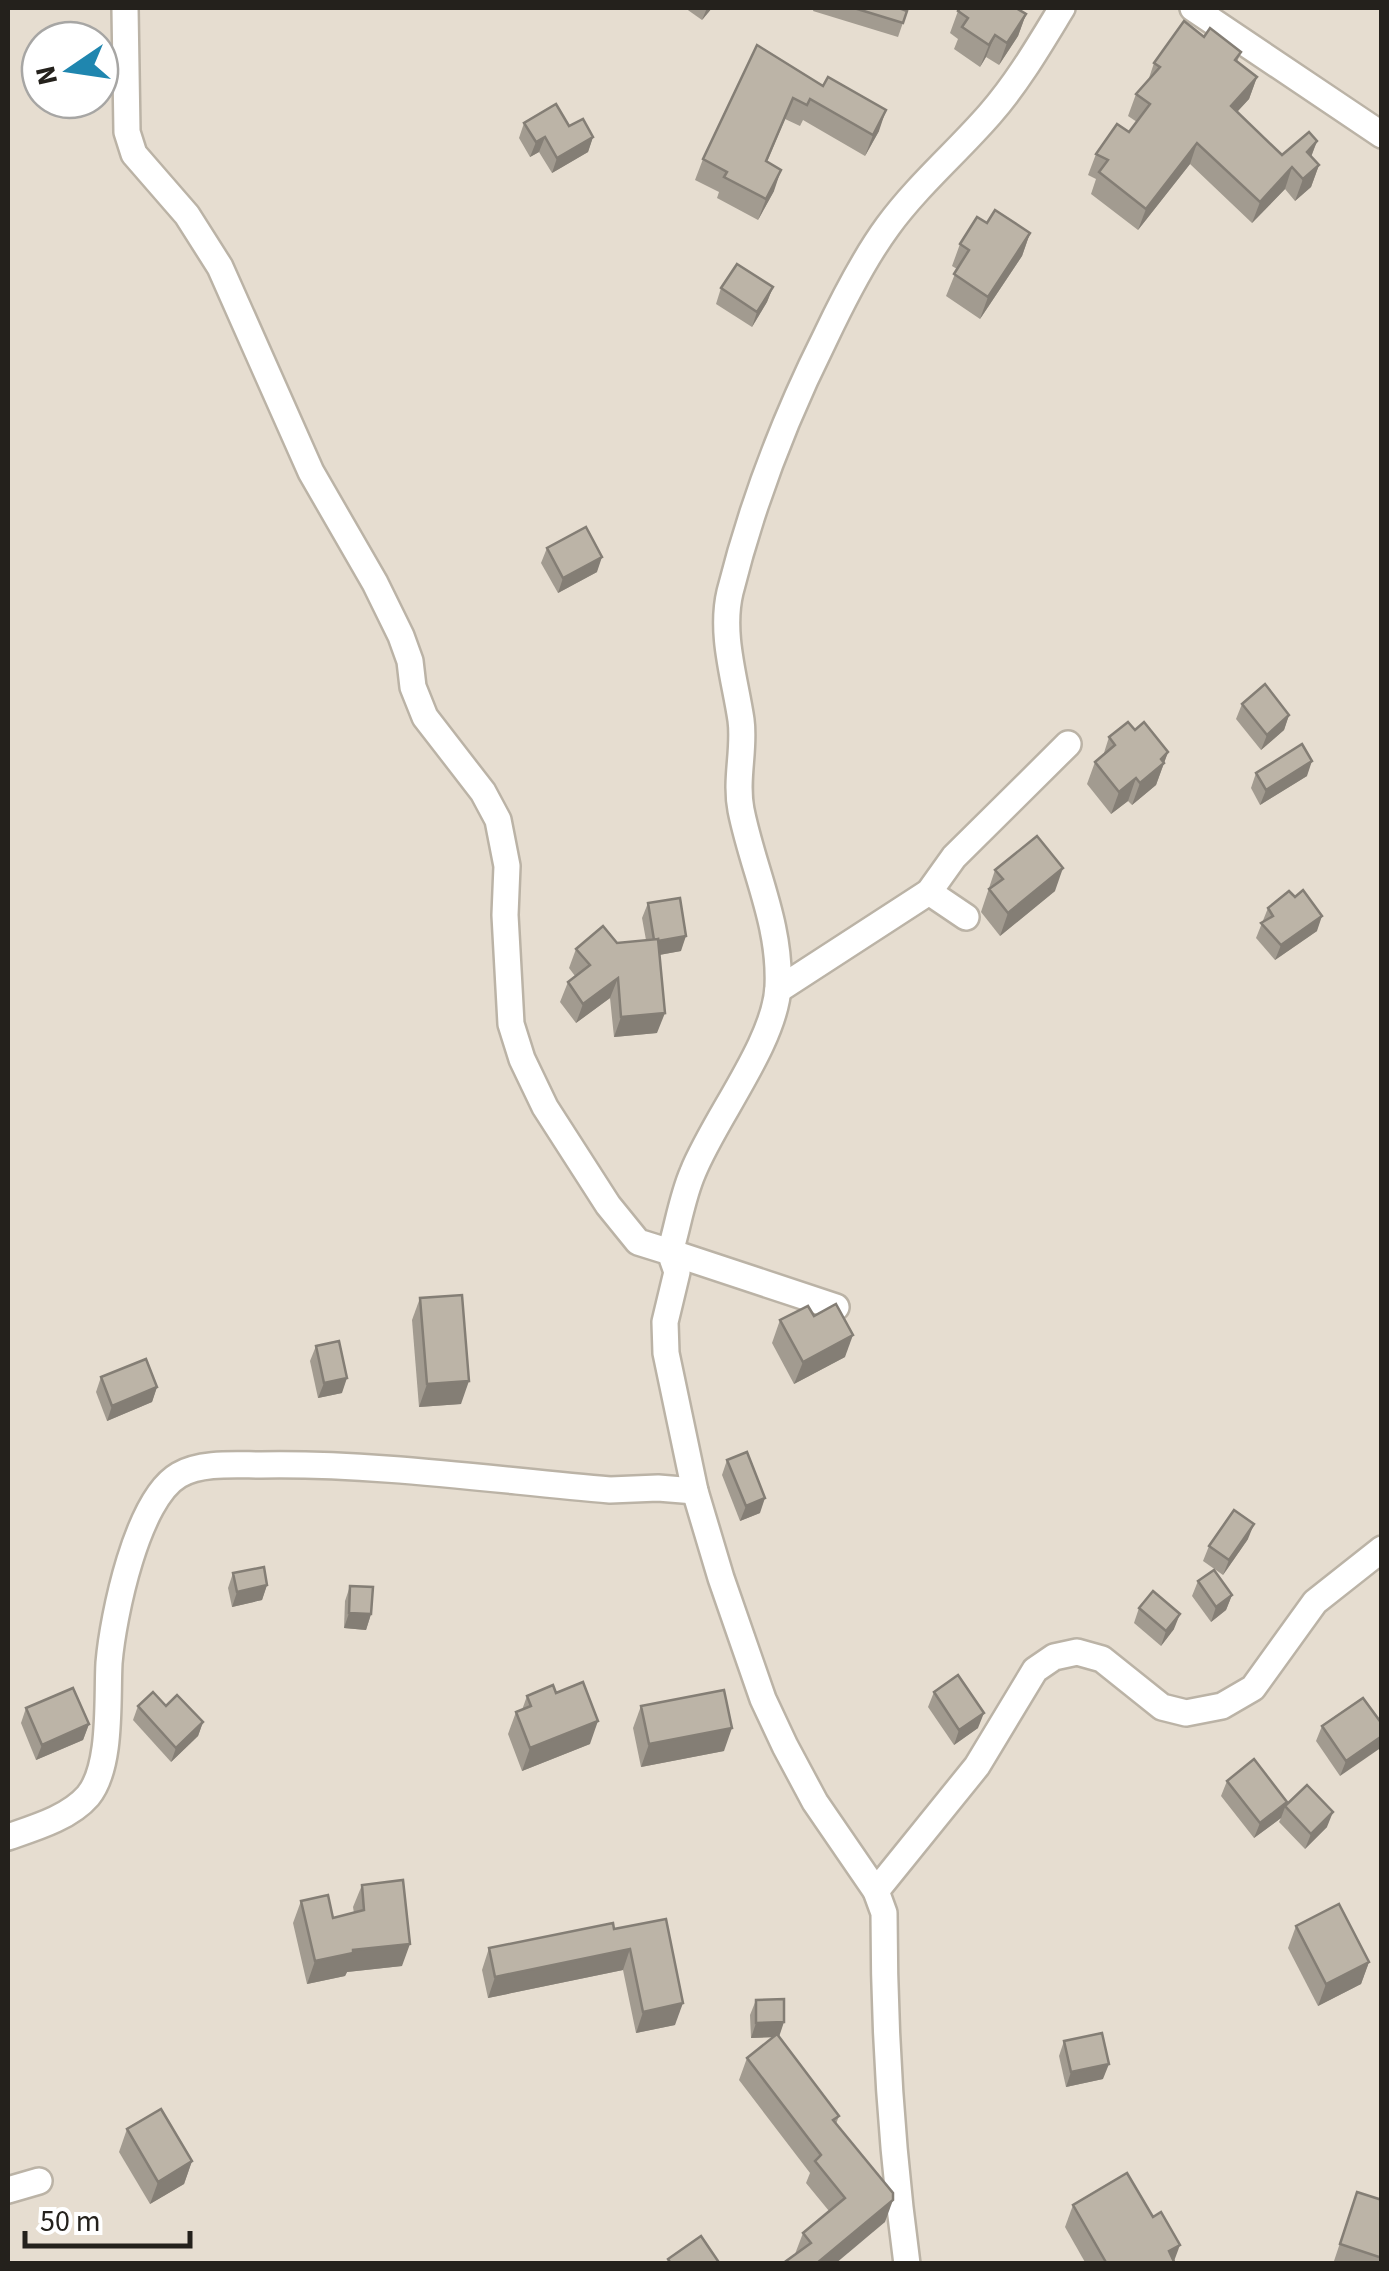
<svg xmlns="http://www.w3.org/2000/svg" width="1389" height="2271" viewBox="0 0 1389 2271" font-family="'Source Sans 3',sans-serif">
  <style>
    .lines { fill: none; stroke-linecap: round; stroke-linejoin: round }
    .street-casing { stroke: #bbb3a6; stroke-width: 30 }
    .street { stroke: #fff; stroke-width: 25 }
    .wall { fill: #a29b90 }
    .shaded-wall { fill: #847e75 }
    .building { fill: #bcb4a7; stroke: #847e75; stroke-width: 2.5 }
  </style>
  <rect width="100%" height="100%" fill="#e6ddd0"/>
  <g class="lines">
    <g class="street-casing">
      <g id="street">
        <path d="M125,8L127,132L134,154L187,215L220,267L311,472L375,583L401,636L410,661L413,687L425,717L483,792L498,820L507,866L505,915L511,1024L522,1059L545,1107L608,1205L638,1242L670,1252L677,1272L665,1322L666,1353L695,1491L721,1578L763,1699L785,1746L815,1802L876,1891L884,1913C884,2031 891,2146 907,2264"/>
        <path d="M1193,8L1382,135"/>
        <path d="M929,892L966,917"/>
        <path d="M778,990L929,892L954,857L1068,744"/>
        <path d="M836,1307L670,1252C678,1226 682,1197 693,1172C714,1119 775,1043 778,987C781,924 753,870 741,810C735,779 745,749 741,720C735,679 720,634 730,592C752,504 784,420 825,338C843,300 863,260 888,226C918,185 957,152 990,114C1018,82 1040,44 1062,8"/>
        <path d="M8,1837C34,1828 69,1818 88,1796C112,1767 107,1700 109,1663C113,1616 137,1499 179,1475C201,1462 236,1465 261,1465C378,1463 494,1480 610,1490L658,1488L695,1491"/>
        <path d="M876,1891L977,1766L1035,1670L1054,1657L1077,1652L1102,1659L1162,1707L1186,1713L1222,1706L1253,1688L1315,1602L1382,1549"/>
        <path d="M8,2190L39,2181"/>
      </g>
    </g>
    <use href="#street" class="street"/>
  </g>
  <g class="wall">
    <path d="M685,8H712L702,20Z"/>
    <path d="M814,8H899L907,11L898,37L813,11Z"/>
    <path d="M958,11L1026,14L1018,36L999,65L986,57L980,67L954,49L958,39L950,33Z"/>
    <path d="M1204,37L1241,52L1237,62L1257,77L1249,99L1237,112L1282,155L1317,141L1311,157L1319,165L1311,187L1295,201L1285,189L1252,223L1190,164L1138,230L1091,194L1096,179L1088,175L1096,154L1129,132L1137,122L1128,116L1136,94L1148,81L1154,63Z"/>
    <path d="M757,45L879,131L865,156L803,120L800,126L785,119L767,162L774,191L758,220L717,198L719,192L695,180L703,159Z"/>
    <path d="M524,123L569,126L593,137L588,152L552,173L539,152L530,157L519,138Z"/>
    <path d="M987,223L1030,233L1022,256L980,319L946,296L957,269L952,266L960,244Z"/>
    <path d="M773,287L767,302L752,327L716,304L721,288Z"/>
    <path d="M547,548L597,572L558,593L541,563Z"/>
    <path d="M1242,704L1289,715L1284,730L1261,750L1236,719Z"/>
    <path d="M1135,730L1168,752L1156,785L1132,805L1128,801L1111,814L1087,784L1095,762L1103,756L1109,737Z"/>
    <path d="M1256,773L1307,776L1260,805L1251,788Z"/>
    <path d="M995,870L1055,891L1000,936L981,912Z"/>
    <path d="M648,903L681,951L659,955L657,1033L614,1037L610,998L576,1023L560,1002L568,982L575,976L569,968L576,949L646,940L642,918Z"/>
    <path d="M1268,908L1317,931L1275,960L1256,938Z"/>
    <path d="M420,1298L461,1404L419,1407L412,1320Z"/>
    <path d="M814,1316L845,1357L794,1384L772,1343L780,1320Z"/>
    <path d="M316,1346L342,1393L318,1398L310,1361Z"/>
    <path d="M101,1377L157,1387L152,1402L107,1421L96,1392Z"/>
    <path d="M727,1460L760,1513L740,1521L722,1475Z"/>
    <path d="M1248,1539L1223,1575L1203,1561L1209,1546Z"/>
    <path d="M233,1573L267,1585L262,1600L232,1607L228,1588Z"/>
    <path d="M1198,1581L1232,1595L1226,1610L1211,1622L1192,1596Z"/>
    <path d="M350,1586L371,1614L366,1630L344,1628L345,1601Z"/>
    <path d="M1139,1608L1174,1629L1161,1646L1134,1623Z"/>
    <path d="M934,1692L978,1728L954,1745L928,1707Z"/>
    <path d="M527,1696L590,1744L522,1771L508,1734L516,1712L522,1710Z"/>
    <path d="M138,1706H166L203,1722L198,1736L171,1762L133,1720Z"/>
    <path d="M641,1706L724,1751L641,1767L633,1728Z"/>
    <path d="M26,1708L89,1724L83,1740L36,1760L21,1723Z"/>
    <path d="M1382,1724L1340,1776L1316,1741L1322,1726Z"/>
    <path d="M1227,1781L1287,1802L1286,1806L1327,1827L1305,1849L1279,1822L1281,1818L1254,1838L1221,1796Z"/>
    <path d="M362,1885L402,1966L347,1972L345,1976L307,1984L293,1923L301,1901L333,1918L354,1913L353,1907Z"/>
    <path d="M666,1919L675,2025L636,2033L623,1970L488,1998L482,1970L489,1948L614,1929Z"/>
    <path d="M1296,1926L1369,1962L1361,1984L1318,2006L1288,1948Z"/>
    <path d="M756,2000L779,2037L839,2116L836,2124L885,2222L795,2254L803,2233L829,2211L806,2183L810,2173L739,2080L747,2058L773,2037L751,2038L750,2015Z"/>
    <path d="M1064,2041L1103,2079L1066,2087L1059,2056Z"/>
    <path d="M127,2129L192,2161L184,2184L150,2204L119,2152Z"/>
    <path d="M1357,2192L1382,2200V2264H1333Z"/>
    <path d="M1073,2205L1153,2217L1176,2264H1086L1065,2227Z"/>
  </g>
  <g class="shaded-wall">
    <path d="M707,8H712L702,20Z"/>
    <path d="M1026,14L1018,36L999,65L1007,43Z"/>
    <path d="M995,35L986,57L980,67L989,45Z"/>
    <path d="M1257,77L1249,99L1223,127L1231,106Z"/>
    <path d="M886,110L879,131L865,156L873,135Z"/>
    <path d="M545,137L539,152L530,157L536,142Z"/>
    <path d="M593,137L588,152L552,173L557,158Z"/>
    <path d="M1317,141L1309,162L1307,152Z"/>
    <path d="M1197,143L1190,164L1138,230L1146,209Z"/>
    <path d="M1319,165L1311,187L1295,201L1303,179Z"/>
    <path d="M1292,167L1285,189L1252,223L1260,202Z"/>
    <path d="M781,170L774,191L758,220L766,199Z"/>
    <path d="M1030,233L1022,256L980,319L988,297Z"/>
    <path d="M773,287L767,302L752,327L757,312Z"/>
    <path d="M602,557L597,572L558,593L563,578Z"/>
    <path d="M1289,715L1284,730L1261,750L1267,735Z"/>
    <path d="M1168,752L1156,785L1132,805L1140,783Z"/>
    <path d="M1312,761L1307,776L1260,805L1266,790Z"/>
    <path d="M1136,778L1128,801L1111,814L1119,792Z"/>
    <path d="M1063,868L1055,891L1000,936L1008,913Z"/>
    <path d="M1322,916L1317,931L1275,960L1281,945Z"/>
    <path d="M686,936L681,951L648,957L654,942Z"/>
    <path d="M618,978L610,998L576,1023L583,1004Z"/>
    <path d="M665,1013L657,1033L614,1037L621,1017Z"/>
    <path d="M853,1335L845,1357L794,1384L803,1362Z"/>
    <path d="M347,1378L342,1393L318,1398L324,1383Z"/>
    <path d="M469,1381L461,1404L419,1407L427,1384Z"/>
    <path d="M157,1387L152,1402L107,1421L112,1406Z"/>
    <path d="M765,1498L760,1513L740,1521L746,1506Z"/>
    <path d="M1254,1524L1248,1539L1223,1575L1229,1560Z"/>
    <path d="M267,1585L262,1600L232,1607L237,1592Z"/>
    <path d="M1232,1595L1226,1610L1211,1622L1216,1607Z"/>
    <path d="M349,1613L371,1614L366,1630L344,1628Z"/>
    <path d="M1180,1614L1174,1629L1161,1646L1166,1631Z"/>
    <path d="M984,1713L978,1728L954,1745L959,1730Z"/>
    <path d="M598,1721L590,1744L522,1771L530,1748Z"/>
    <path d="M203,1722L198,1736L171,1762L176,1748Z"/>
    <path d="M89,1724L83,1740L36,1760L42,1745Z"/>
    <path d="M732,1728L724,1751L641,1767L649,1744Z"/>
    <path d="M1382,1736V1747L1340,1776L1346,1761Z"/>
    <path d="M1287,1802L1281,1818L1254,1838L1260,1823Z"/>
    <path d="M1333,1812L1327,1827L1305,1849L1311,1834Z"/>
    <path d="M410,1944L402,1966L347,1972L345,1976L307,1984L315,1961L353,1950Z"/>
    <path d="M630,1949L623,1970L488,1998L495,1977Z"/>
    <path d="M1369,1962L1361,1984L1318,2006L1326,1984Z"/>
    <path d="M683,2003L675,2025L636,2033L643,2012Z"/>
    <path d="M784,2022L779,2037L751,2038L756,2023Z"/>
    <path d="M1109,2064L1103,2079L1066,2087L1071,2072Z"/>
    <path d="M192,2161L184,2184L150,2204L158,2182Z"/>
    <path d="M893,2200L885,2222L835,2264H816Z"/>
    <path d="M1180,2245L1173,2264L1169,2251Z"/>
  </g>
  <g class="building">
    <path d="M854,8H899L907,11L903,23Z"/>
    <path d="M960,8H1016L1026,14L1007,43L995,35L989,45L962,27L968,18L958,11Z"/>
    <path d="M1184,21L1204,37L1210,28L1241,52L1235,60L1257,77L1231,106L1282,155L1309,132L1317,141L1307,152L1319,165L1303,179L1292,167L1260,202L1197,143L1146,209L1099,172L1108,160L1096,154L1117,124L1129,132L1150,104L1136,94L1160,67L1154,63Z"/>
    <path d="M757,45L823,86L828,77L886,110L873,135L810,99L807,105L793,98L766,161L781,170L766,199L724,177L727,172L703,159Z"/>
    <path d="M556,104L569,126L583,119L593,137L557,158L545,137L536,142L524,123Z"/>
    <path d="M995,210L1030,233L988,297L954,274L969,250L960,244L977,217L987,223Z"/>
    <path d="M737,264L773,287L757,312L721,288Z"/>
    <path d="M586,527L602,557L563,578L547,548Z"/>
    <path d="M1265,684L1289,715L1267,735L1242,704Z"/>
    <path d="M1128,722L1135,730L1144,722L1168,752L1161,759L1164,763L1140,783L1136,778L1119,792L1095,762L1115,745L1109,737Z"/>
    <path d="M1302,744L1312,761L1266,790L1256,773Z"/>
    <path d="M1037,836L1063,868L1008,913L989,889L1003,879L995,870Z"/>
    <path d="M1303,890L1322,916L1281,945L1261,923L1273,916L1268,908L1289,891L1295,897Z"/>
    <path d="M680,898L686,936L658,941V939L654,940L648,903Z"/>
    <path d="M603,926L617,943L658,939L665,1013L621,1017L618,978L583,1004L568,982L590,965L576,949Z"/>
    <path d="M462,1295L469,1381L427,1384L420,1298Z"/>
    <path d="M836,1304L853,1335L803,1362L780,1320L808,1306L814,1316Z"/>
    <path d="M339,1341L347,1378L324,1383L316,1346Z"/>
    <path d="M146,1359L157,1387L112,1406L101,1377Z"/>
    <path d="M747,1452L765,1498L746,1506L727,1460Z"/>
    <path d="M1234,1510L1254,1524L1229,1560L1209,1546Z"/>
    <path d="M264,1567L267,1585L237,1592L233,1573Z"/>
    <path d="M1214,1570L1232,1595L1216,1607L1198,1581Z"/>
    <path d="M350,1586L373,1587L371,1614L349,1613Z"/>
    <path d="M1153,1591L1180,1614L1166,1631L1139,1608Z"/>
    <path d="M958,1675L984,1713L959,1730L934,1692Z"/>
    <path d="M583,1682L598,1721L530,1748L516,1712L531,1706L527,1696L553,1685L556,1693Z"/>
    <path d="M73,1688L89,1724L42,1745L26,1708Z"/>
    <path d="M724,1690L732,1728L649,1744L641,1706Z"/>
    <path d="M153,1692L166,1706L177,1695L203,1722L176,1748L138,1706Z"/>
    <path d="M1363,1698L1382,1724V1736L1346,1761L1322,1726Z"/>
    <path d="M1254,1759L1287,1802L1260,1823L1227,1781Z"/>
    <path d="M1307,1785L1333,1812L1311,1834L1285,1806Z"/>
    <path d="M403,1880L410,1944L353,1950V1953L315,1961L301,1901L328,1895L333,1918L364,1910L362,1885Z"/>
    <path d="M1339,1904L1369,1962L1326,1984L1296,1926Z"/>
    <path d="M666,1919L683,2003L643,2012L630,1949L495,1977L489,1948L613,1923L614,1929Z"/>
    <path d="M784,1999V2022L756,2023V2000Z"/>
    <path d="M1102,2033L1109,2064L1071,2072L1064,2041Z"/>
    <path d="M777,2034L839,2116L833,2120L893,2193V2200L816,2264H782L811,2243L803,2233L845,2198L815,2161L821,2155L747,2058Z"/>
    <path d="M161,2109L192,2161L158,2182L127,2129Z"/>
    <path d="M1127,2173L1153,2217L1161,2212L1180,2245L1169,2251L1175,2264H1107L1073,2205Z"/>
    <path d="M1357,2192L1382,2200V2258L1340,2244Z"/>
    <path d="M701,2236L720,2264H671L668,2259Z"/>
  </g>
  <rect width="1389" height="2271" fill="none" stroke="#24211c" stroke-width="20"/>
  <g transform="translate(70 70) rotate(257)"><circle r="48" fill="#ffffff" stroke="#a7a6a4" stroke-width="2.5"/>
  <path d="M0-8L18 38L0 25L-18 38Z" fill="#1f86af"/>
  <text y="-15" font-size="28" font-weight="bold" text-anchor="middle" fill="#24211c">N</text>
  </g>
  <path d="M25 2231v15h165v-15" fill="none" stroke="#24211c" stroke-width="5"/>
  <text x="40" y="2231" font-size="30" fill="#24211c" stroke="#ffffff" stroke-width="8" paint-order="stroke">50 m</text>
</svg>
